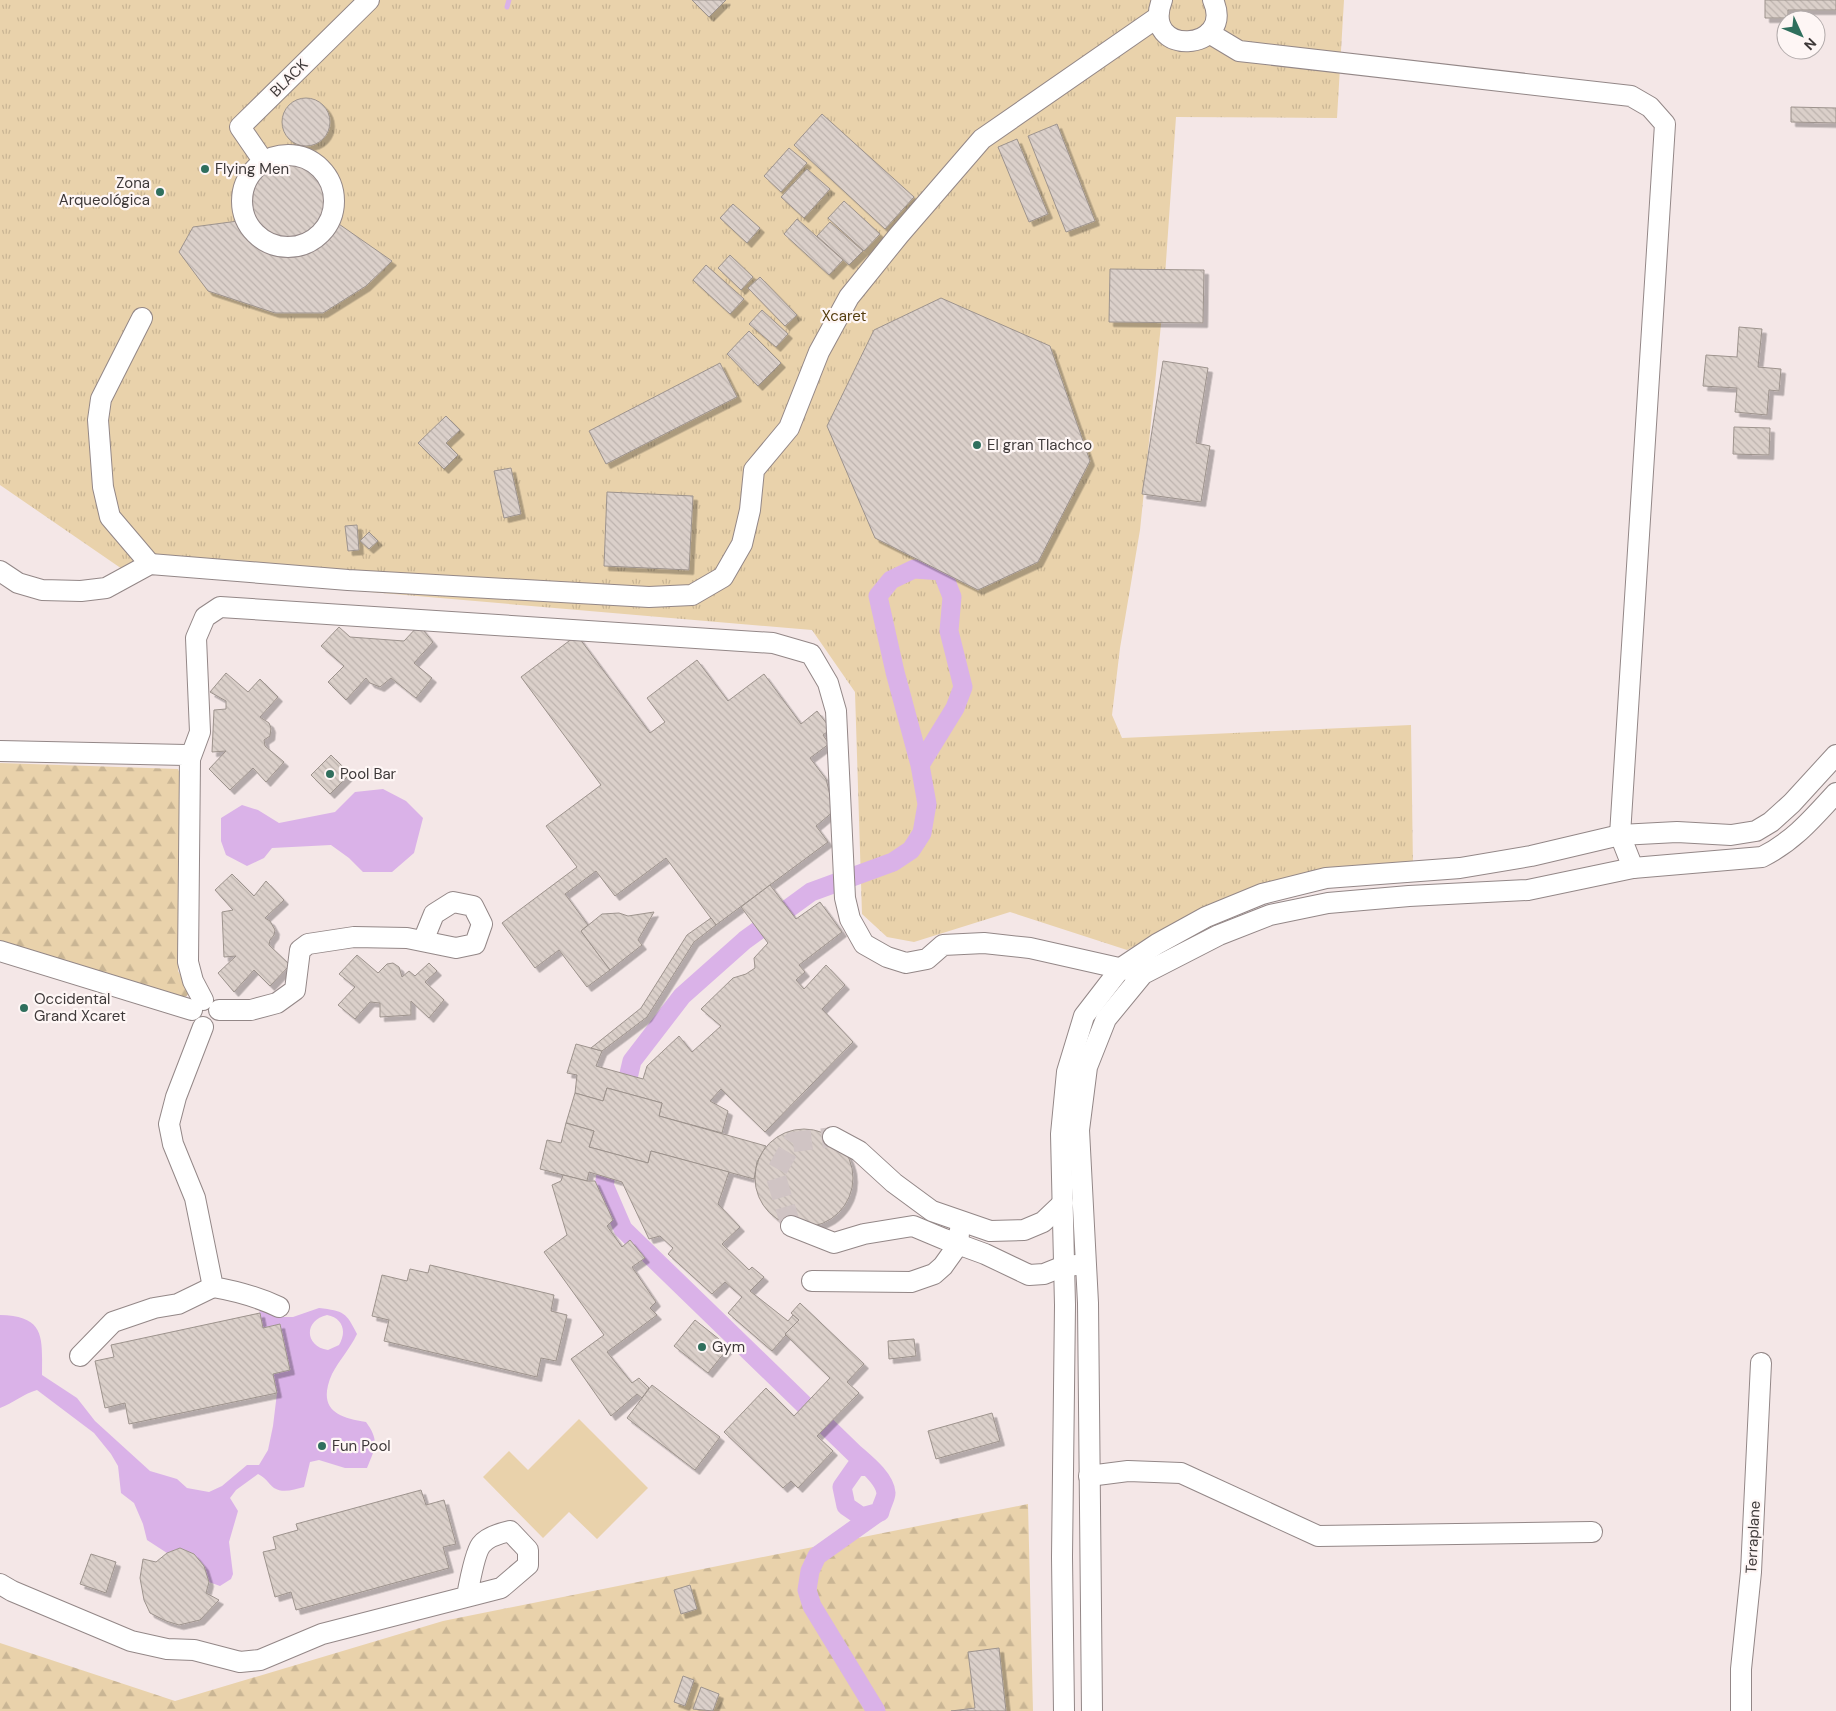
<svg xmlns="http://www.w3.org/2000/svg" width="1836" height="1711" viewBox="0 0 1836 1711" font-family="'DM Sans',sans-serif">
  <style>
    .green { fill: #e9d2ab }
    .forest { fill: url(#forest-firs) }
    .park { fill: url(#park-tufts) }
    .water { fill: #dab2e8; fill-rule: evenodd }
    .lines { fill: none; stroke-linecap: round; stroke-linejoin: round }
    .stream { stroke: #dab2e8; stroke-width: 5 }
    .canal { stroke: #dab2e8; stroke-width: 19 }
    .building { fill: url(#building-back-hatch); stroke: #9d938d; filter: url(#shadow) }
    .minor-tunnel { stroke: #d0c4c4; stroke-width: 20; stroke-dasharray: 20 10; stroke-linecap: butt }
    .minor-casing { stroke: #938787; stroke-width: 22 }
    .minor { stroke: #fff; stroke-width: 20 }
    .poi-dot { fill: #2f6f5d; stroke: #fef6f5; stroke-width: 2 }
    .labels { text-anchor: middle; stroke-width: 4.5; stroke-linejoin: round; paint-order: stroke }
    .street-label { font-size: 15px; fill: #3e3939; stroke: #fef6f5 }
    .poi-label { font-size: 15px; fill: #3e3939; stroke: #fef6f5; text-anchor: start }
    .park-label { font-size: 15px; fill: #553d0e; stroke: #fef6f5 }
  </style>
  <defs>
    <pattern id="forest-firs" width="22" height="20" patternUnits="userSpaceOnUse" patternTransform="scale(1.25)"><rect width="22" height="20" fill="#e9d2ab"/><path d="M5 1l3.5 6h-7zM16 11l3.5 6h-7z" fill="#c9b594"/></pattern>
    <pattern id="park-tufts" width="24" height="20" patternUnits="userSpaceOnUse" patternTransform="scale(1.25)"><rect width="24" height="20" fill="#e9d2ab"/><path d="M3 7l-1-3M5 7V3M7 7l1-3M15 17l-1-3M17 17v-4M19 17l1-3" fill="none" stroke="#c9b594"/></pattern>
    <pattern id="building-back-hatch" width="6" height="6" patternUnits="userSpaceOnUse" patternTransform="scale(1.25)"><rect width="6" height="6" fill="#dbd0ca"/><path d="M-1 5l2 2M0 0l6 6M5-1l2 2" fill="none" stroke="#bdb3ae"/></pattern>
    <filter id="shadow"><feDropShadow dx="4.5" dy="4.5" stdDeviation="0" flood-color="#0004"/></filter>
  </defs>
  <rect width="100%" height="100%" fill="#f4e7e7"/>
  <path class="green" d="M579,1419L648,1488L597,1539L569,1512L543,1538L483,1477L509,1451L528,1470Z"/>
  <g class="forest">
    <path d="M0,763L178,769L183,782L178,971L190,992L184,999L0,942Z"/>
    <path d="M1028,1504L1033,1711H0V1643L175,1701L443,1621Z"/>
  </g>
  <path class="park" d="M0,0H1344L1337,118L1176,117L1163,305L1140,530L1120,648L1112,715L1122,738L1411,725L1413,868L1328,872L1156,935L1127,950L1010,912L914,942L887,937L862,914L855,692L812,630L125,571L0,485Z"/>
  <g class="water">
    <path d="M383,789L406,801L423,818L414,853L392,872H363L349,858L331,845L272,848L264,858L247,866L226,855L221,841V818L242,805L258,810L279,823L335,812L355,792Z"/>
    <path d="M319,1308C344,1311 346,1312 357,1334C350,1349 339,1360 332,1374C317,1408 336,1418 366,1422C380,1441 375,1448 367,1468H345L319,1460L310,1462L304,1487C294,1489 284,1494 274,1488C268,1483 267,1479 258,1474L236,1490L230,1498L238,1511L229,1542L233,1574L231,1579L220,1586L209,1582C203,1563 199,1556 180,1548L167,1553L147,1540L143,1524L134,1503L121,1493L118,1466L111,1454L94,1433L37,1390C23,1394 13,1403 0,1408V1315C46,1316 42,1338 42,1375L77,1398L95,1421L150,1471L177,1479L187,1488L209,1492L222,1486L247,1465H259L268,1450L273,1426L277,1393L273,1374L290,1370L280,1324L263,1328L259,1309L278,1317H293ZM327,1315C343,1318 347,1332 339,1345L328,1350C304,1346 304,1320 327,1315Z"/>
  </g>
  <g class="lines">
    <path class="stream" d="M507,7L509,0"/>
    <g class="canal">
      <path d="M623,1099L632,1061L682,996L745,940L811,892L893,862L911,850L922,833L927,804L920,765L895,672L878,596L891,580L914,569L942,571L952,597L949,631L963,687L955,708L920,765"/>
      <path d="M611,1153L604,1185L623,1229L854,1453C864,1462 885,1478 886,1493C886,1498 881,1506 880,1512L862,1517L846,1506L842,1487L856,1467L868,1466"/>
      <path d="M876,1711L812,1606L807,1590L810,1571L817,1556L876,1514"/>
    </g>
  </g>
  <g class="building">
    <path d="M692,0H726L709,17Z"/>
    <path d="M1765,0H1836V10H1788V18H1765Z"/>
    <circle cx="306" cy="122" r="24"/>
    <path d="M1791,107L1836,108V123L1791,122Z"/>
    <path d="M822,114L914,197L885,229L794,145Z"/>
    <path d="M1057,124L1095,221L1066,232L1028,136Z"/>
    <path d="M1017,139L1048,214L1029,222L998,147Z"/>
    <path d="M789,148L807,163L781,192L764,176Z"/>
    <circle cx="288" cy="201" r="37"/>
    <path d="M807,169L830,189L804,218L781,197Z"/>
    <path d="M844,201L880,234L864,251L828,218Z"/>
    <path d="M733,204L760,228L747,243L720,218Z"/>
    <path d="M797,219L843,260L829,275L784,234Z"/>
    <path d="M238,221L250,238L267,250L287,254L307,250L324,239L336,222L392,261L366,286L323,313H275L208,291L179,252L193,227Z"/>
    <path d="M830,222L863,251L849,265L817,236Z"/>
    <path d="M730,255L753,277L741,290L718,268Z"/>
    <path d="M706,265L744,299L730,314L693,280Z"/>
    <path d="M1110,269L1204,270L1203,323L1109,322Z"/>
    <path d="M760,277L797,315L785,326L748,288Z"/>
    <path d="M941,298L1050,346L1090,461L1038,562L978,590L875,538L827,426L874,330Z"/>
    <path d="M762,310L788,334L776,347L749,324Z"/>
    <path d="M1739,327L1762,329L1758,367L1781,369L1779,391L1769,390L1767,415L1735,412L1737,388L1703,386L1706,355L1737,357Z"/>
    <path d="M749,331L781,363L758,386L727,354Z"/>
    <path d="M1163,361L1208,368L1196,443L1210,446L1201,502L1142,494Z"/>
    <path d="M720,363L737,397L606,464L589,431Z"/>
    <path d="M446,416L460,430L446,443L458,455L444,469L418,443Z"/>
    <path d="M1734,427L1770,428L1769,455L1733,454Z"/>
    <path d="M511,468L521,514L504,518L494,471Z"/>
    <path d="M607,492L693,496L689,570L604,566Z"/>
    <path d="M357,525L359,550L348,551L345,526Z"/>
    <path d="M369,532L378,541L369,549L360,541Z"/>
    <path d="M419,625L433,642L414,663L432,678L416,698L391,678L380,687L370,683L366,678L346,700L328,682L344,666L321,646L339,627L350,637L404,641Z"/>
    <path d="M577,635L650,733L665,722L647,698L697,660L728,701L764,674L801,724L817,711L831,729L823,735L829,744L810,758L826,779L834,811L816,826L828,842L716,925L666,858L615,896L596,871L565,894L588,925L581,931L610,970L587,987L559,950L535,968L502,923L577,867L546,826L601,785L521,677Z"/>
    <path d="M226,673L248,692L260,679L278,697L260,717L269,723L271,728L270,736L264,740L265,746L284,762L266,782L253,768L230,790L209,769L226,751L212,752L214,710L226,709V701L210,692Z"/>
    <path d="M331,755L350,774L330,794L311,775Z"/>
    <path d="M232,874L254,896L266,881L284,900L265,918L270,921L275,930L274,935L270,940L269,945L290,965L270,986L254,970L234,992L218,973L236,956L224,957L222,912L233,910L215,890Z"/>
    <path d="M770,885L796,919L820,902L842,932L799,965L805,972L796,980L804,989L826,965L845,985L822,1009L853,1042L765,1132L721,1089L710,1101L728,1111L722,1133L659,1116L662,1103L607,1088L603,1101L575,1093L577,1075L567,1073L576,1044L602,1051L596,1066L643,1079L647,1066L679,1036L692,1052L721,1026L701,1009L733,978L746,974L755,968L754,958L768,943L741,907Z"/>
    <path d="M654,912L638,940L642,945L610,970L581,931L602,914L619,913L628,916Z"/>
    <path d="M711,918L716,925L694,942L647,1017L602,1051L591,1048L641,1008L687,935Z"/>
    <path d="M357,955L378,973L387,964L393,963L399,967L402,977L409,971L415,976L429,963L437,971L425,982L444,1000L429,1018L411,1001V1015L380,1017V1003L370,1002L355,1019L338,1005L355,987L339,974Z"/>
    <path d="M607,1088L662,1103L659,1116L766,1146L757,1162L754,1179L651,1151L648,1163L589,1147L594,1131L566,1123L575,1093L603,1101Z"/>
    <path d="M566,1123L594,1131L589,1147L648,1163L651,1151L729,1172L718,1204L740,1227L722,1244L749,1270L752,1267L764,1277L750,1291L788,1321L793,1315L799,1320L772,1351L728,1313L742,1297L725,1282L712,1294L668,1254L673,1248L660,1236L649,1239L622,1182L589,1172L587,1181L540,1169L547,1140L561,1143Z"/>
    <circle cx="804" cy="1178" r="49"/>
    <path d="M563,1175L587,1181H595L613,1220L607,1226L622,1247L630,1240L645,1258L632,1267L656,1302L650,1308L657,1315L607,1352L632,1383L639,1378L649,1388L642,1398L637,1394L611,1416L571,1359L604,1335L544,1252L567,1235L552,1185L561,1181Z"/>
    <path d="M430,1265L554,1295L551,1311L567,1315L556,1361L541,1358L537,1377L384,1341L389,1320L372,1316L382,1275L407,1281L410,1269L428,1273Z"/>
    <path d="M800,1303L864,1364L847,1382L859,1393L817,1436L833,1451L798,1488L791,1481L783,1488L724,1432L766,1388L794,1416L830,1378L785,1334L799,1320L791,1313Z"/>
    <path d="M260,1313L263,1328L280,1324L290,1370L273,1374L277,1393L129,1424L125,1403L105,1408L95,1361L114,1357L111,1345Z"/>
    <path d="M695,1320L729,1347L708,1373L674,1346Z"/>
    <path d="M914,1339L916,1356L889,1359L888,1341Z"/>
    <path d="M652,1385L720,1437L695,1470L627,1418Z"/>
    <path d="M992,1413L1000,1441L936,1459L928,1431Z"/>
    <path d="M421,1490L426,1505L444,1500L456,1544L443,1547L449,1568L296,1610L291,1592L275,1597L263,1552L276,1549L273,1537L298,1530L296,1524Z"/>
    <path d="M180,1548L194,1554L204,1566L209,1582L206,1593L219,1600L200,1620L179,1625L166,1621L150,1613L144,1600L140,1578L143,1559L156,1562L167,1553Z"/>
    <path d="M91,1554L116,1562L106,1593L80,1584Z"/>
    <path d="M690,1585L697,1609L681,1614L674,1590Z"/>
    <path d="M999,1648L1006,1711H951L975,1708L968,1652Z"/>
    <path d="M683,1676L694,1680L685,1706L674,1702Z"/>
    <path d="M701,1687L719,1694L713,1711L693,1709Z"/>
  </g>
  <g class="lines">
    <path class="minor-tunnel" d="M791,1226L775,1174L793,1142L833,1137"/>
    <g class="minor-casing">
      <g id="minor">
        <path d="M1162,0C1140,58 1236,52 1213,0"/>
        <path d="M1209,33L1239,51L1631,96L1650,107L1665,124L1620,835L1633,868"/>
        <circle cx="288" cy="201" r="46"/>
        <path d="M264,162L240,127L369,0"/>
        <path d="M142,318L101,399L98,420L103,487L110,517L150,564"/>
        <path d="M0,571L18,583L42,590L81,591L106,588L150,564L348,580L649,597L692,595L723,577L742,544L750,510L754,470L789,428L819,352L849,297L899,235L982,139L1158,17"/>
        <path d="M0,751L186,755L190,759L188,962L193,981L203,1000"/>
        <path d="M190,759L200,732L196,638L205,617L220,607L773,643L811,654L828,683L836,711L845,898L850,919L864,944L887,957L906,963L927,959L943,945L984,943L1030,948L1132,971"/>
        <path d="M0,951L192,1010"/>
        <path d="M219,1010H251L277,1003L295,990L300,950L308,944L354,937L407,938L456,948L475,944L482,924L473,906L453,902L434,914L423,941"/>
        <path d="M203,1027L176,1097L169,1124L173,1144L195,1198L213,1287C236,1291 258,1297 279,1307"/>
        <path d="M833,1137L859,1151L894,1183L932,1211L990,1231L1024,1230L1043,1222L1063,1203"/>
        <path d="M791,1226L834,1243L864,1234L913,1226L944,1239L985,1254L1029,1275L1044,1274L1064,1266L1077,1265"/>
        <path d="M812,1281L911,1282L934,1274L943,1266L958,1245L959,1233"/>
        <path d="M80,1356L113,1322L154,1308L178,1304L213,1287"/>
        <path d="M1089,1476L1128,1471L1181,1473L1318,1536L1592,1532"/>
        <path d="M0,1584L12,1591L131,1641L167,1649L194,1650L240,1662L260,1660L322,1634L501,1588L528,1565V1550L510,1531C501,1533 487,1537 481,1545C475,1553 469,1585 467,1596"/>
        <path d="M1064,1711L1062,1557L1065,1305L1061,1134L1067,1072L1084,1016L1121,968L1157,944L1206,917L1262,894L1326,878L1460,868L1531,856L1620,835L1677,832L1731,835L1756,831L1771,822L1792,803L1836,755"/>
        <path d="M1092,1711L1088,1303L1079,1130L1087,1067L1106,1019L1143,974L1219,935L1270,915L1328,903L1409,896L1528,890L1633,868L1762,857C1794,841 1813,818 1836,793"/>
        <path d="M1741,1711V1669L1751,1572L1761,1363"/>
      </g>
    </g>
    <use href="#minor" class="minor"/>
  </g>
  <g class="poi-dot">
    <circle cx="205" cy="169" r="5"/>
    <circle cx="160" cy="192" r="5"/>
    <circle cx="977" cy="445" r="5"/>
    <circle cx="330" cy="774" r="5"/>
    <circle cx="24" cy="1008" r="5"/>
    <circle cx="702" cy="1347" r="5"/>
    <circle cx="322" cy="1446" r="5"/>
  </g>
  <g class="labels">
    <g class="street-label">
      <text transform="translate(289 78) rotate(-45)" y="5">BLACK</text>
      <text transform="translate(1753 1537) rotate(-87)" y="5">Terraplane</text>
    </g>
    <g class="poi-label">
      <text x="215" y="174">Flying Men</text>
      <text x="150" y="188" text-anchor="end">Zona<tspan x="150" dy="17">Arqueológica</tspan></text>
      <text x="987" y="450">El gran Tlachco</text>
      <text x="340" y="779">Pool Bar</text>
      <text x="34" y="1004">Occidental<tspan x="34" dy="17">Grand Xcaret</tspan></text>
      <text x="712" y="1352">Gym</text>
      <text x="332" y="1451">Fun Pool</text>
    </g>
    <g class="park-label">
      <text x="844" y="321">Xcaret</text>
    </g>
  </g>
  <g transform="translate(1801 35) rotate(134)"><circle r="24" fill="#fef6f5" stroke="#b1aaaa"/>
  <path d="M0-4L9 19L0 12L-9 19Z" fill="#2f6f5d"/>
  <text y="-8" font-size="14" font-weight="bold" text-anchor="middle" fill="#3e3939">N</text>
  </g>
</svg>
